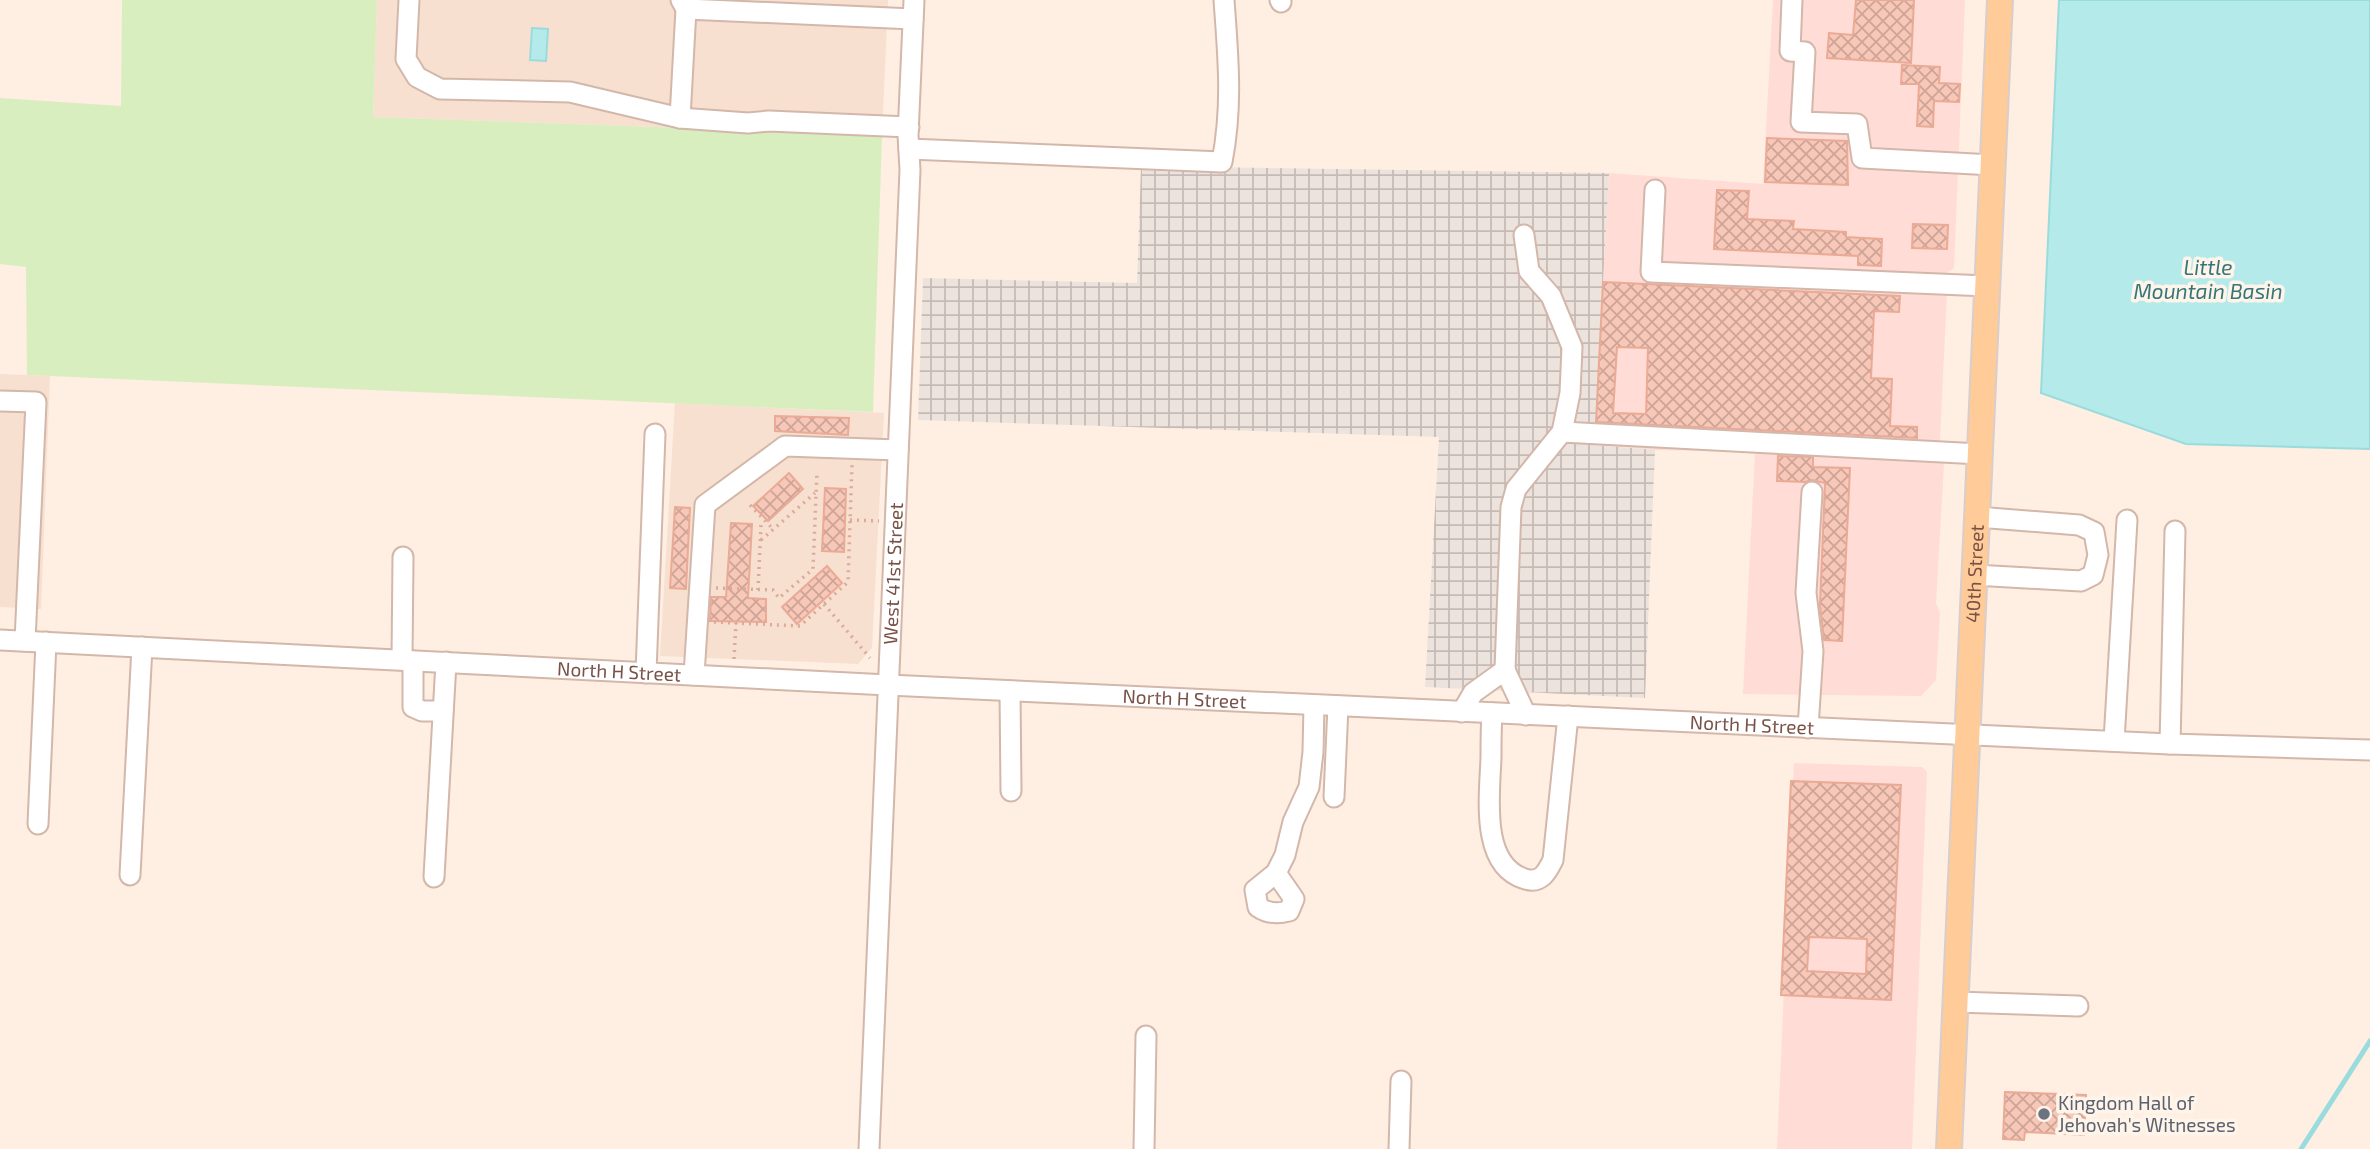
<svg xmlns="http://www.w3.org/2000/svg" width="2370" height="1149" viewBox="0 0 2370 1149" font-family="'Exo 2',sans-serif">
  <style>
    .residential { fill: #f7e0d0 }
    .commercial { fill: #ffdcd5 }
    .industrial { fill: url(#industrial-grid) }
    .green { fill: #d8eebf }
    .water { fill: #b4eaea; stroke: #9adcdd; stroke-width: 2 }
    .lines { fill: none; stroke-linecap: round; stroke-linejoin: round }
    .stream { stroke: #9adcdd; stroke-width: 5 }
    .building { fill: url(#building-cross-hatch); stroke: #ebaa95; stroke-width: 2; fill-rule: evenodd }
    .minor-casing { stroke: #d3b7aa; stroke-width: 23 }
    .major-casing { stroke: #d9cecb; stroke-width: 28 }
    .path { stroke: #dcaa9a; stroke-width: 3.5; stroke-dasharray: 2 5; stroke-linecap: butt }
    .minor { stroke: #fff; stroke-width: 19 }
    .major { stroke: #ffcb98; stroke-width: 24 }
    .worship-dot { fill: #6b7280; stroke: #fff4ea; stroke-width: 2.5 }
    .labels { text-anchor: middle; stroke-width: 7; stroke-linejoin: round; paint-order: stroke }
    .street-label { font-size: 19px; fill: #795146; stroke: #fff4ea }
    .worship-label { font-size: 19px; fill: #5b616d; stroke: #fff4ea; text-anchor: start }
    .water-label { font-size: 21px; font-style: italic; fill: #357679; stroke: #fff4ea }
  </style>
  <defs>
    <pattern id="industrial-grid" width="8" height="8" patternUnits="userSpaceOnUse" patternTransform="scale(1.75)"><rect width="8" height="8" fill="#ede3dd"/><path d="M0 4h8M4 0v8" fill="none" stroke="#c5bab5"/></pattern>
    <pattern id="building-cross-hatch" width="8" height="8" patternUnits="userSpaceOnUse" patternTransform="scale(1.75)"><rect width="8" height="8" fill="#f7c7b7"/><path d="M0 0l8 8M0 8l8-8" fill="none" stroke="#cda497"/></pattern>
  </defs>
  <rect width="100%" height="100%" fill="#feefe2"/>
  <g class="residential">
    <path d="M377,0H888L882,135L373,117Z"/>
    <path d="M0,374L50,376L41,609L0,607Z"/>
    <path d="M675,403L884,413L872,648L858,664L660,656Z"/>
  </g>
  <g class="commercial">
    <path d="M1773,0H1965L1954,268L1948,272L1939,460L1944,464L1936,603L1940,613L1936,680L1921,696L1743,694L1755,452L1655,450L1594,445L1609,173L1763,184Z"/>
    <path d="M1794,763L1922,767L1927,772L1912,1149H1777Z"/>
  </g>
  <path class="industrial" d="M1141,166L1609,173L1594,445L1655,450L1645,698L1425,687L1439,437L918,420L923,278L1137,283Z"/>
  <path class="green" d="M122,0H377L373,117L882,135L873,412L27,375L26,267L0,264V98L121,106Z"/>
  <g class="water">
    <path d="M2059,0H2370V449L2186,444L2041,393Z"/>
    <path d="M532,28L548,29L546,61L530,60Z"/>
  </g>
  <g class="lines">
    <path class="stream" d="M2301,1149L2370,1041"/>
  </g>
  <g class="building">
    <path d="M1856,0H1914L1911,63L1827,58L1829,33L1853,35Z"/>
    <path d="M1902,65L1940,67L1939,83L1960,84L1959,102L1934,101L1933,127L1917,126L1919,84H1901Z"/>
    <path d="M1767,138L1847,141L1848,185L1765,182Z"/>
    <path d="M1717,190L1749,191L1747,219L1794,221L1793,229L1846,232V237L1882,239L1881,266L1858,265V256L1714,249Z"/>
    <path d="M1913,224L1948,225L1947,249L1912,248Z"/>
    <path d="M1603,282L1900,296L1899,312L1874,311L1871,378L1892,379L1890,426L1917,427V438L1596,422ZM1617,347L1648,348L1646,414L1613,413Z"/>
    <path d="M775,416L849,418L848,435L775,431Z"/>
    <path d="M1778,456L1813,457V467L1850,468L1842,641L1824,640L1820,605L1825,483L1812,480L1805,482L1777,481Z"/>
    <path d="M789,473L803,489L768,521L753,506Z"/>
    <path d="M825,488L846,489L844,552L822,551Z"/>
    <path d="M675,507L690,508L686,589L670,588Z"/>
    <path d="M731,523L752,524L748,598L766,599V622L710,621L711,597H726Z"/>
    <path d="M827,566L842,583L797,624L782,607Z"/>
    <path d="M1791,781L1901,785L1891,1000L1781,995ZM1809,937L1867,939L1866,974L1807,971Z"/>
    <path d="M2005,1092L2086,1095L2084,1135L2025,1132L2024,1140L2003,1139Z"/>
  </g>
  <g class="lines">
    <g class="minor-casing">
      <g id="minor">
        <path d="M409,0L406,59L417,77L440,89L570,92L680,118L748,123L769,121L909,127"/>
        <path d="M681,0L686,9L913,19"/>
        <path d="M1280,0L1281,2"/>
        <path d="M1792,0L1790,51L1805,52L1801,122L1857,124L1862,158L1993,165"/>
        <path d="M680,118L686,9"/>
        <path d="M909,149L1222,162C1233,105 1228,56 1224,0"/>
        <path d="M1655,190L1651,272L1987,286"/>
        <path d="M0,401L36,402L25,641"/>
        <path d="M1562,432L1980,454"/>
        <path d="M1974,575L2081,581L2093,575L2098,555L2094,532L2079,525L1977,517"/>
        <path id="s1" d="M0,640L888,685L2170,744L2370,750"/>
        <path d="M402,660L403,557"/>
        <path d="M413,661V707L422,711H443"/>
        <path d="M1505,670L1511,507L1516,489L1562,432L1570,393L1572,347L1551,296L1529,271L1524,235"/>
        <path d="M646,673L655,434"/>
        <path d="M694,675L705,505L785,446L898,450"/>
        <path d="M1010,691L1011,791"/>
        <path d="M1462,712L1473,693L1505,670L1526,715"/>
        <path d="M1492,713C1491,728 1491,742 1491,757C1490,793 1479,865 1525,879C1541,884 1547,872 1553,860L1568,716"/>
        <path d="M1808,728L1813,651L1806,593L1812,492"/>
        <path d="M2114,741L2127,520"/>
        <path d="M2170,744L2175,531"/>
        <path d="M1334,797L1338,706"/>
        <path d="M38,824L46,642"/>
        <path d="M1276,873L1294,899L1289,911C1278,914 1268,914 1258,907L1255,890L1276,873L1285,855L1293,822L1309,787L1313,752L1314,705"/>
        <path d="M130,875L142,647"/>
        <path d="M434,877L446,662"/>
        <path d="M1956,1002L2078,1006"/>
        <path id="s2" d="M869,1149L910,170L908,135L914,0"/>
        <path d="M1144,1149L1146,1036"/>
        <path d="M1399,1149L1401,1081"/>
      </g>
    </g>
    <g class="major-casing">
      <g id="major">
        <path id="s3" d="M1949,1149L2000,0"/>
      </g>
    </g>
    <g class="path">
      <path d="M750,505L773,529"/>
      <path d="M850,520L879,521"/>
      <path d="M761,540L815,493"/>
      <path d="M716,588L773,590L779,598L813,569L817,472"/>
      <path d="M758,590L761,525"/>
      <path d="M824,604L870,658"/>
      <path d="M714,622L800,626L848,582L852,464"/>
      <path d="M734,659L736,623"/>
    </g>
    <use href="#minor" class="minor"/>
    <use href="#major" class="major"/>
  </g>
  <circle class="worship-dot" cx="2044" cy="1114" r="7"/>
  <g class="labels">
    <g class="street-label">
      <text dy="7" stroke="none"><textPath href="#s2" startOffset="576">West 41st Street</textPath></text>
      <text dy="7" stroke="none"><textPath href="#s3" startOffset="576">40th Street</textPath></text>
      <text dy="7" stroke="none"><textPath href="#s1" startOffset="620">North H Street</textPath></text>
      <text dy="7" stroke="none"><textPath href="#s1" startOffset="1186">North H Street</textPath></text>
      <text dy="7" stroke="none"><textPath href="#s1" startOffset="1754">North H Street</textPath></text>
    </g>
    <g class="worship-label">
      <text x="2058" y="1110">Kingdom Hall of<tspan x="2058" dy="22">Jehovah's Witnesses</tspan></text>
    </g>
    <g class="water-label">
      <text x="2208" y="275">Little<tspan x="2208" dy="24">Mountain Basin</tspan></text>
    </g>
  </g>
</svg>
